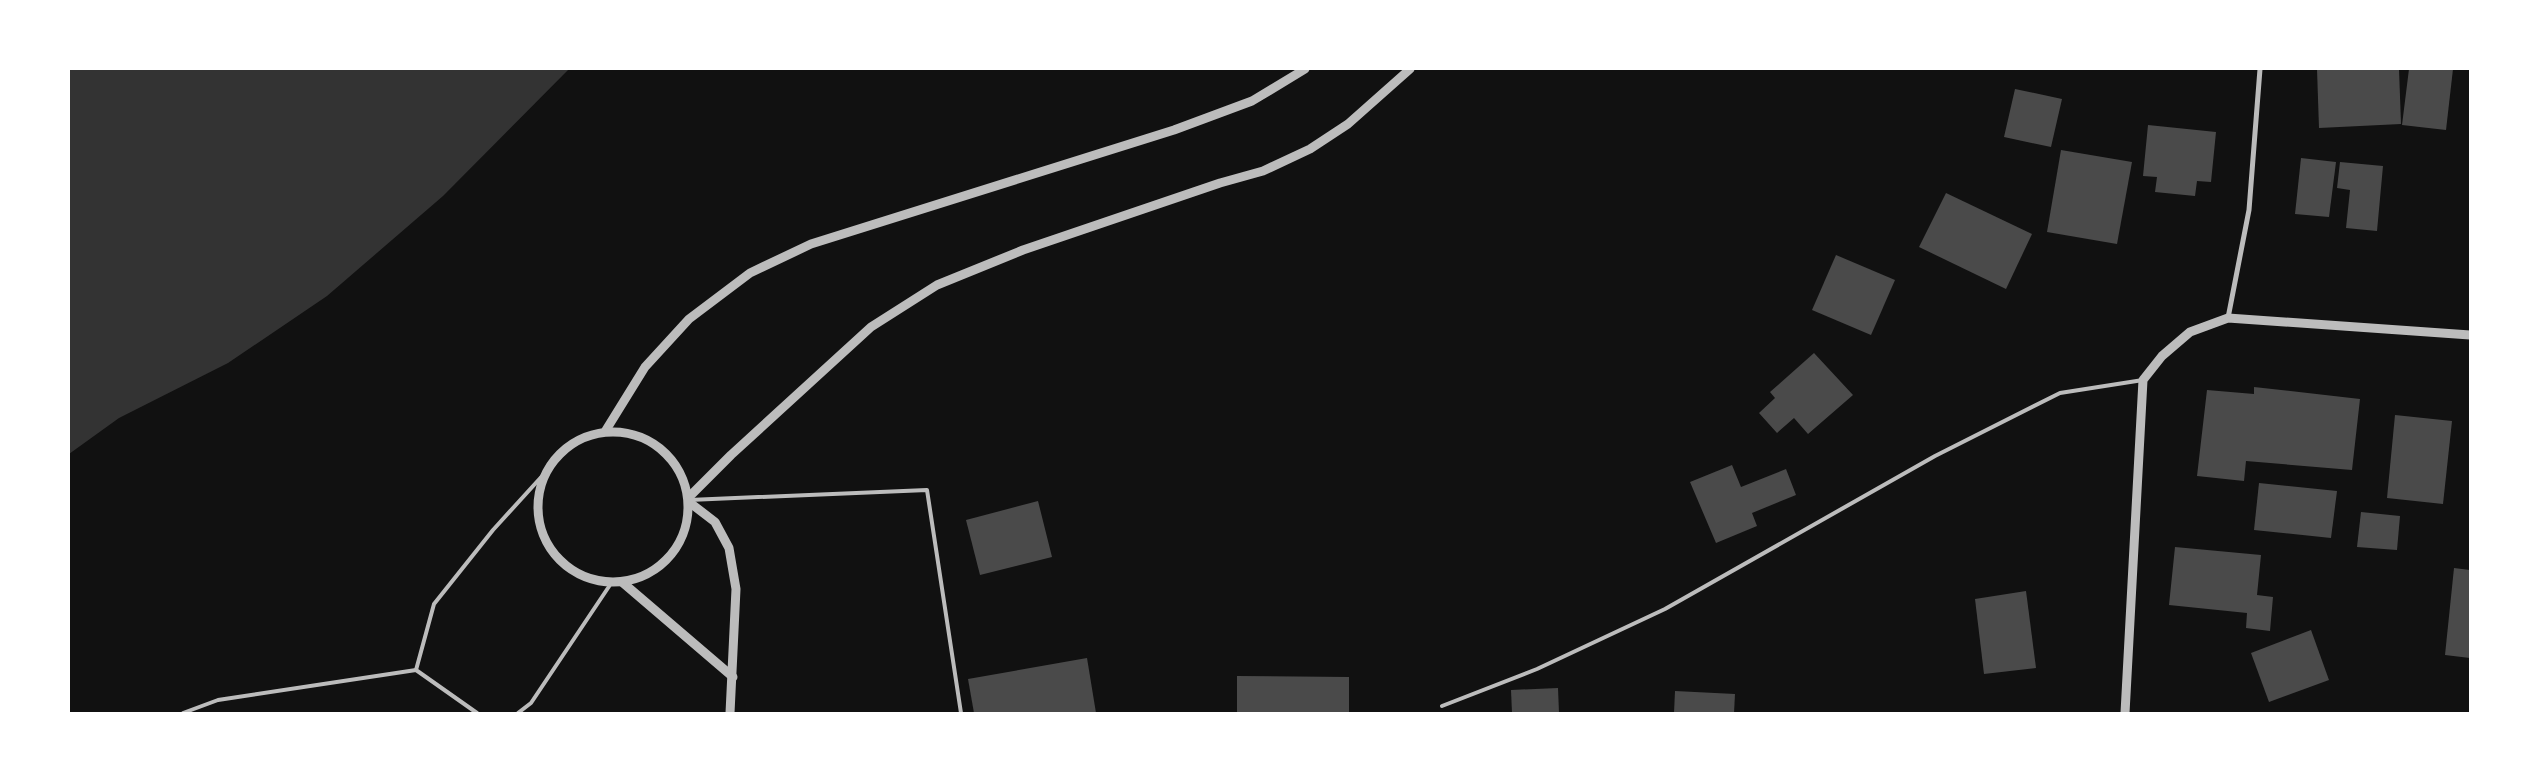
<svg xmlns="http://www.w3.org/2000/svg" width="2539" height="782" viewBox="0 0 2539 782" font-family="Jost,sans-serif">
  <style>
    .water { fill: #333 }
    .building { fill: #4a4a4a }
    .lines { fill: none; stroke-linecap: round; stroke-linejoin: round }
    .service { stroke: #bcbcbc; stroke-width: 4 }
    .minor { stroke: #bcbcbc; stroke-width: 5 }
    .tertiary { stroke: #bcbcbc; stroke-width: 9 }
  </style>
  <rect width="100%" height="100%" fill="#111"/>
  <path class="water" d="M69,69H569L443,196L327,296L228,363L119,418L69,454Z"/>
  <g class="building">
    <path d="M2317,69H2399L2401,124L2319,128Z"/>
    <path d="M2409,69H2453L2446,130L2402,125Z"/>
    <path d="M2015,89L2062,99L2051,147L2004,137Z"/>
    <path d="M2148,125L2216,132L2211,182L2197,181L2195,196L2155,192L2157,177L2143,176Z"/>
    <path d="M2061,150L2132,162L2117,244L2047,232Z"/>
    <path d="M2301,158L2336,162L2329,217L2295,214Z"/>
    <path d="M2340,162L2383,166L2377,231L2346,228L2350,190L2337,188Z"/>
    <path d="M1946,193L2032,234L2006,289L1919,247Z"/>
    <path d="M1836,255L1895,280L1871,335L1812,310Z"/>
    <path d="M1814,353L1853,395L1808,434L1794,418L1777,433L1759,413L1775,398L1770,392Z"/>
    <path d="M2254,387L2360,399L2352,470L2246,461L2244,481L2197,476L2207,390L2254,394Z"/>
    <path d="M2395,415L2452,421L2443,504L2387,498Z"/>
    <path d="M1732,465L1741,487L1786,469L1796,495L1752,513L1757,526L1716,543L1690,482Z"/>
    <path d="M2259,483L2337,491L2331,538L2254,530Z"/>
    <path d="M1038,501L1052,557L980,575L966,520Z"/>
    <path d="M2361,512L2400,516L2397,550L2357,547Z"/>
    <path d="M2175,547L2261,555L2257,595L2273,597L2270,631L2246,628L2247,613L2169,605Z"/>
    <path d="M2454,568L2470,570V658L2445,655Z"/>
    <path d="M2026,591L2036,668L1984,674L1975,599Z"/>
    <path d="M2311,630L2329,680L2269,702L2251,653Z"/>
    <path d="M1087,658L1096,713H974L968,679Z"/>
    <path d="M1237,676L1349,677V713H1237Z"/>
    <path d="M1558,688L1559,713H1512L1511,690Z"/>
    <path d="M1675,691L1735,694L1734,713H1674Z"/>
  </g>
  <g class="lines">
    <g class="service">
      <path d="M689,500L927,490L961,713"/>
      <path d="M1442,706L1537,669L1665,609L1935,456L2060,393L2143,380"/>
      <path d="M183,713L218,700L416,670"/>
      <path d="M477,713L416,670L434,604L493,530L544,474"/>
      <path d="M518,713L531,703L612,582"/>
    </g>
    <path class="minor" d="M2228,318L2249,210L2260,69"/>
    <g class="tertiary">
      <path d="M606,430L645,367L689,319L750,273L811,244L1174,130L1252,101L1305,69"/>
      <circle cx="613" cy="507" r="75"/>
      <path d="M689,497L731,455L871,327L937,285L1023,250L1220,183L1263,171L1310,149L1348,124L1410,69"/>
      <path d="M689,502L715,522L729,548L736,589L730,713"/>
      <path d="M622,582L733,677"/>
      <path d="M2125,713L2143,380L2162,356L2190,332L2228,318L2470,335"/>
    </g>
  </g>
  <rect width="2539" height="782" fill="none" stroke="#ffffff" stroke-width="140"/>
</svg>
